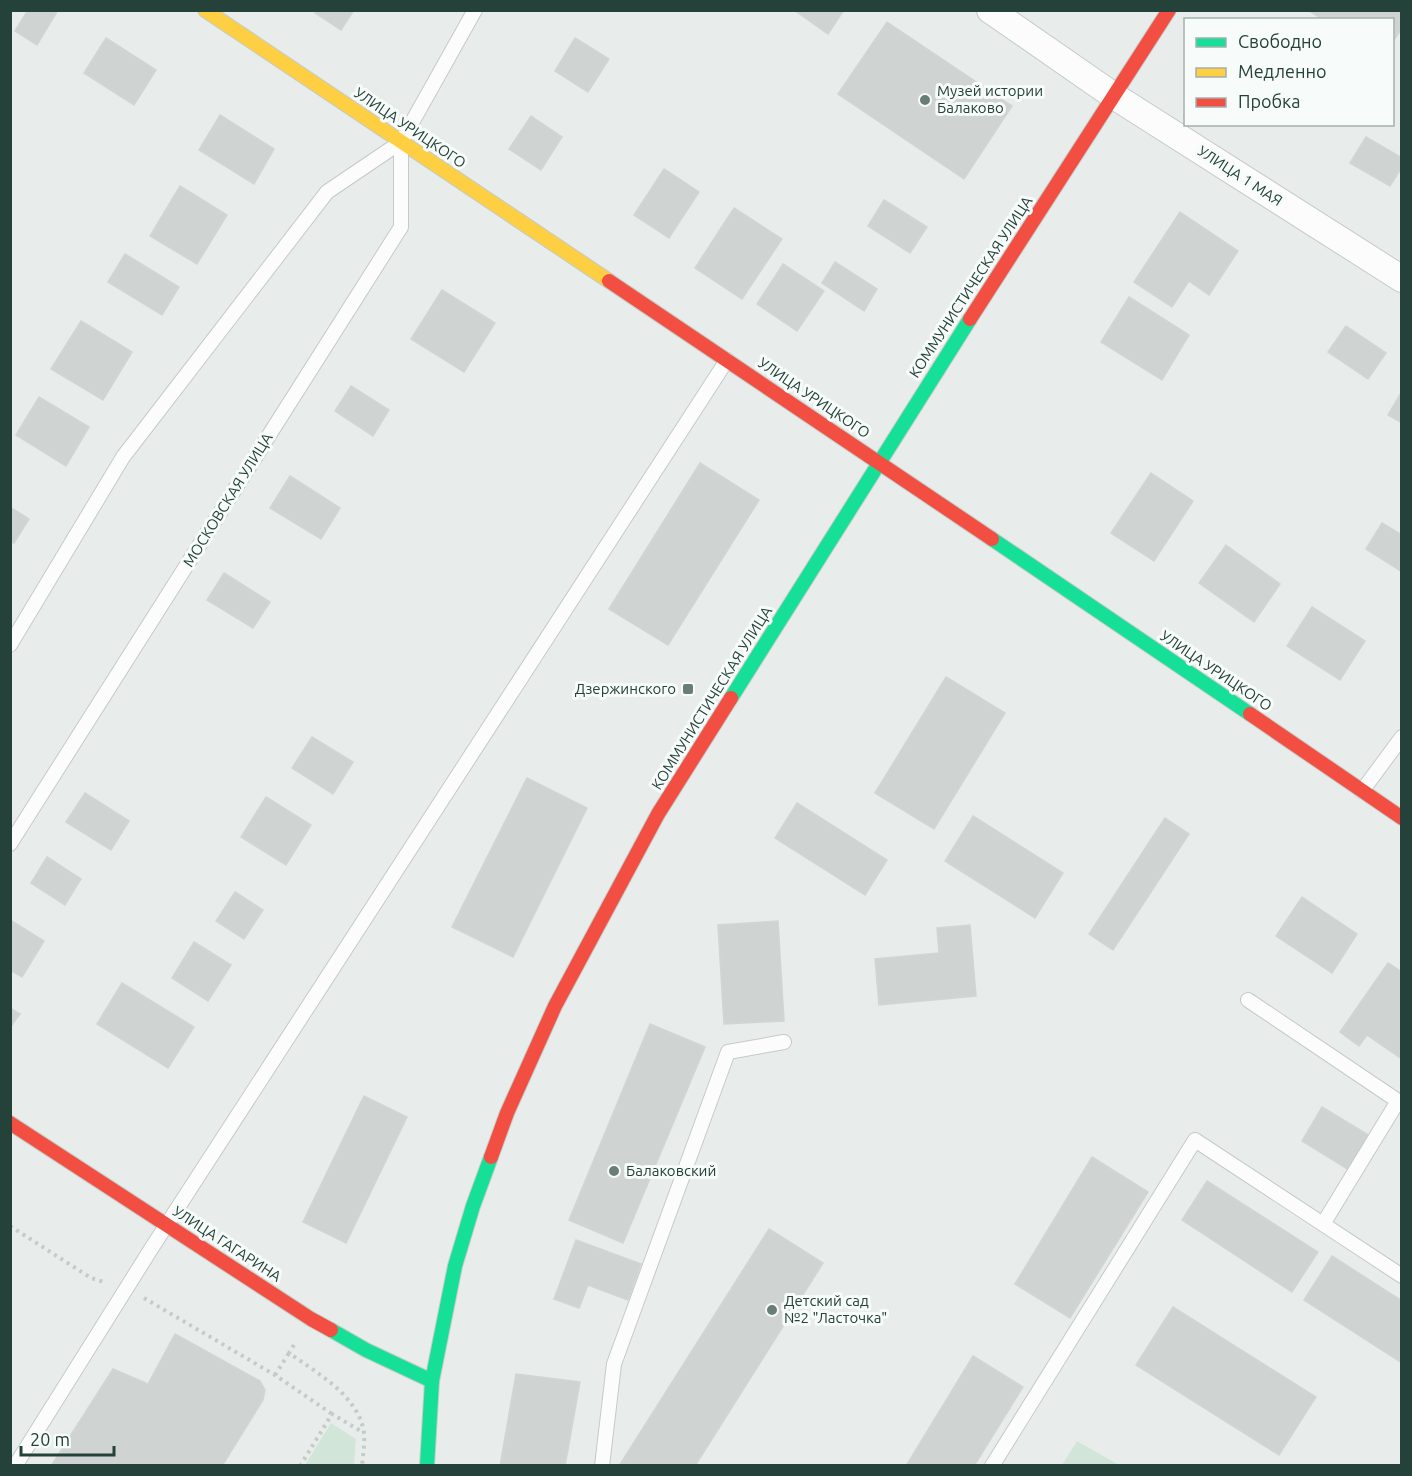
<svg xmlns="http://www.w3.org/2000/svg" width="1412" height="1476" viewBox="0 0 1412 1476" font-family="Ubuntu,sans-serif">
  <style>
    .green { fill: #d1e6d8 }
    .building { fill: #cfd4d2; stroke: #d1d6d4; stroke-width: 1.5 }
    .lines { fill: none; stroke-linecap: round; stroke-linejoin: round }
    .lane-casing { stroke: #c5cac8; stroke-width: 16 }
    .street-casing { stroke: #c5cac8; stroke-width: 28 }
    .fast-casing { stroke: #c3cbc8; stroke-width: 16 }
    .slow-casing { stroke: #c3cbc8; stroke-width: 16 }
    .jam-casing { stroke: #c3cbc8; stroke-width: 16 }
    .path { stroke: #c3ccca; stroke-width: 4; stroke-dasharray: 3 4.5; stroke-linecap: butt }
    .lane { stroke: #fcfcfc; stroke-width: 14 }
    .street { stroke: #fcfcfc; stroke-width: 26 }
    .fast { stroke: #16e098; stroke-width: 14 }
    .slow { stroke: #ffcf43; stroke-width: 14 }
    .jam { stroke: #f24e42; stroke-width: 14 }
    .poi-dot { fill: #697e78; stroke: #f7fbf9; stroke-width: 2 }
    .labels { text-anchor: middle; stroke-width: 6; stroke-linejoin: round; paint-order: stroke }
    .poi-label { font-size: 15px; fill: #24423a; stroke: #f7fbf9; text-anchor: start }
    .street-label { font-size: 15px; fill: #24423a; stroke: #f7fbf9 }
  </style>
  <rect width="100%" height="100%" fill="#e8edeb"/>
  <g class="green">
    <path d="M331,1423L356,1439L354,1465H305Z"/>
    <path d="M1077,1441L1119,1465H1062Z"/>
  </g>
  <g class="building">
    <path d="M28,10H58L37,45L15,31Z"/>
    <path d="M316,10H354L341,30L315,13Z"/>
    <path d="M794,10H844L828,34Z"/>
    <path d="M1308,10H1398L1402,13V28L1392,43V20H1323Z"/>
    <path d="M887,22L1012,106L964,179L838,94Z"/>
    <path d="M106,38L156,70L134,105L84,73Z"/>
    <path d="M575,38L609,59L588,92L555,71Z"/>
    <path d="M220,115L274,149L254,184L199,150Z"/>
    <path d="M531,116L562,137L541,170L509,149Z"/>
    <path d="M1366,137L1402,158V167L1390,186L1350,163Z"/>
    <path d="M664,169L699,192L669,238L634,215Z"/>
    <path d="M180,186L227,215L197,264L150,236Z"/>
    <path d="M884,200L927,227L910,253L868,226Z"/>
    <path d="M734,208L782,239L742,299L695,268Z"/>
    <path d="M1180,212L1238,251L1209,295L1189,281L1172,307L1134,282Z"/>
    <path d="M125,254L179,287L162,315L108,282Z"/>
    <path d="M835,262L877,289L864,311L822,283Z"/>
    <path d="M783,264L824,291L797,331L757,304Z"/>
    <path d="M442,290L495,323L464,372L411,339Z"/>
    <path d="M1129,297L1189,335L1162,380L1101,342Z"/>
    <path d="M81,321L132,352L103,400L51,369Z"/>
    <path d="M1346,326L1386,353L1368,379L1328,352Z"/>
    <path d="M351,386L389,410L373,436L335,411Z"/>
    <path d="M1402,391V423L1388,415Z"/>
    <path d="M39,397L89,427L66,466L16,435Z"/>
    <path d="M700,463L759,500L668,645L609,609Z"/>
    <path d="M1151,473L1193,501L1154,561L1111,533Z"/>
    <path d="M290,476L340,508L321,539L270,508Z"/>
    <path d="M10,507L29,519L14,543L10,541Z"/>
    <path d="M1382,523L1402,535V572L1366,549Z"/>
    <path d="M1226,545L1280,584L1254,622L1199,583Z"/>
    <path d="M224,573L270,602L253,628L207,600Z"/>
    <path d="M1312,607L1365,641L1340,680L1287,646Z"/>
    <path d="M946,677L1005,713L934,829L875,793Z"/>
    <path d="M312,737L353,762L333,794L292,768Z"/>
    <path d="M527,778L587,808L513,957L452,927Z"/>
    <path d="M85,793L129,821L111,850L66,822Z"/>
    <path d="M266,797L311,825L286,865L241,837Z"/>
    <path d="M797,803L887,860L865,895L775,838Z"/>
    <path d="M973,816L1063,873L1035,918L945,861Z"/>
    <path d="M1165,818L1189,834L1113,950L1089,934Z"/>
    <path d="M47,857L81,879L65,905L31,883Z"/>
    <path d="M235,892L263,910L244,939L216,921Z"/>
    <path d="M1302,897L1357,934L1332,973L1276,936Z"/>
    <path d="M10,920L44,941L22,977L10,970Z"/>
    <path d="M778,921L784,1021L724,1024L718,925Z"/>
    <path d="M970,925L976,996L879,1005L875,959L939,953L937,928Z"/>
    <path d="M194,942L231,965L208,1001L172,978Z"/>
    <path d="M1388,963L1402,972V1059L1367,1035L1359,1046L1340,1032Z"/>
    <path d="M122,983L194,1027L168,1068L97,1024Z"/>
    <path d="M10,1008L20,1014L10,1028Z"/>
    <path d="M650,1024L705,1047L623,1243L569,1220Z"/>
    <path d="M364,1096L407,1117L346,1243L303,1222Z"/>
    <path d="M1322,1107L1370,1136L1349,1170L1302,1141Z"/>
    <path d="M1092,1157L1148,1192L1070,1318L1015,1284Z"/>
    <path d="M1207,1181L1318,1252L1292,1292L1182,1220Z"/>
    <path d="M769,1229L823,1263L695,1466H619Z"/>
    <path d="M576,1240L641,1264L628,1300L588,1285L579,1308L554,1299Z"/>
    <path d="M1332,1256L1402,1301V1363L1304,1300Z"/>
    <path d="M1173,1307L1316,1397L1279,1455L1136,1365Z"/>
    <path d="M175,1334L260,1381L265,1390L263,1400L222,1466H51L113,1369L148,1384Z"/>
    <path d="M973,1356L1023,1387L974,1466H906Z"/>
    <path d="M516,1374L580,1382L565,1466H500Z"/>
  </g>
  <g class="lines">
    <g class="lane-casing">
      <g id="lane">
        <path d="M10,645L123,457L327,192L401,142L475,10"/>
        <path d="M1362,791L1402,737"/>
        <path d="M10,844L401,227V144"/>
        <path d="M1248,1000L1398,1101L1323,1224"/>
        <path d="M15,1466L151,1249L727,360"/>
        <path d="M602,1466L614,1364L728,1052L784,1042"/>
        <path d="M992,1466L1195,1140L1402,1276"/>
      </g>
    </g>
    <g class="street-casing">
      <path id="street" d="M990,10L1114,96L1402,279"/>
    </g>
    <g class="fast-casing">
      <g id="fast">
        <path d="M992,539L1250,714"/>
        <path d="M731,698L970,319"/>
        <path d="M331,1330L366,1350L432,1381"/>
        <path d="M427,1466L432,1381L455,1266L473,1206L491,1157"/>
      </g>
    </g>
    <g class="slow-casing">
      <path id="slow" d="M205,10L609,281"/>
    </g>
    <g class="jam-casing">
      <g id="jam">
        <path d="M609,281L992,539"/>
        <path d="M970,319L1169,10"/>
        <path d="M1250,714L1402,818"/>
        <path d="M10,1123L311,1319L331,1330"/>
        <path d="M491,1157L507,1113L555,1006L658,814L731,698"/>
      </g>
    </g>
    <g class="path">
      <path d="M10,1226L91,1278L104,1282"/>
      <path d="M144,1298L275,1375L332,1414"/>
      <path d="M294,1345L289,1353C317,1373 359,1396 364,1433C365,1443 363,1455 362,1466"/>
      <path d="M275,1375L289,1353"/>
      <path d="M300,1466L332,1414L364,1433"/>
    </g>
    <use href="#lane" class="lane"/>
    <use href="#street" class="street"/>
    <use href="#fast" class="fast"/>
    <use href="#slow" class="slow"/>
    <use href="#jam" class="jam"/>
  </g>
  <g class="poi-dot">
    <circle cx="925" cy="100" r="6"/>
    <rect x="682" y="683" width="12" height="12" rx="3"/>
    <circle cx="614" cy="1171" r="6"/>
    <circle cx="772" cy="1310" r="6"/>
  </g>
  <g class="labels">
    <g class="poi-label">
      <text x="937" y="96">Музей истории<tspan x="937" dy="17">Балаково</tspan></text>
      <text x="676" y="694" text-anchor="end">Дзержинского</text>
      <text x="626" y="1176">Балаковский</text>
      <text x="784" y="1306">Детский сад<tspan x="784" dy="17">№2 "Ласточка"</tspan></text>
    </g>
    <g class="street-label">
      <text transform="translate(410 128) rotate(34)" y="5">УЛИЦА УРИЦКОГО</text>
      <text transform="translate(1240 176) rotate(33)" y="5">УЛИЦА 1 МАЯ</text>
      <text transform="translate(971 287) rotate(-57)" y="5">КОММУНИСТИЧЕСКАЯ УЛИЦА</text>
      <text transform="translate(814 398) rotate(34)" y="5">УЛИЦА УРИЦКОГО</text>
      <text transform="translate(228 500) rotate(-58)" y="5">МОСКОВСКАЯ УЛИЦА</text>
      <text transform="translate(1216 671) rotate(34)" y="5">УЛИЦА УРИЦКОГО</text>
      <text transform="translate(712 698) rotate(-58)" y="5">КОММУНИСТИЧЕСКАЯ УЛИЦА</text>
      <text transform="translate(227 1244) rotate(33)" y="5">УЛИЦА ГАГАРИНА</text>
    </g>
  </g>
  <rect width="1412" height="1476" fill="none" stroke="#24423a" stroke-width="24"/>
  <rect x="1184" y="18" width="210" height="108" fill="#f7fbf9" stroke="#a3b1ad" stroke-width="1.5"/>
  <rect x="1196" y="38" width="30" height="9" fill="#16e098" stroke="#a3b1ad" stroke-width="1.5"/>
  <text x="1238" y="48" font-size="18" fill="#24423a">Свободно</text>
  <rect x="1196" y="68" width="30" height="9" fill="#ffcf43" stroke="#a3b1ad" stroke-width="1.5"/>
  <text x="1238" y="78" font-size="18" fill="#24423a">Медленно</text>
  <rect x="1196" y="98" width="30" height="9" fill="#f24e42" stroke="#a3b1ad" stroke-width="1.5"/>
  <text x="1238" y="108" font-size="18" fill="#24423a">Пробка</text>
  <path d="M21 1446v9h93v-9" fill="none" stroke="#24423a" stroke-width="3"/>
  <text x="30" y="1446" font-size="18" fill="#24423a" stroke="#f7fbf9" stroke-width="4.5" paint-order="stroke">20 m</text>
</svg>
